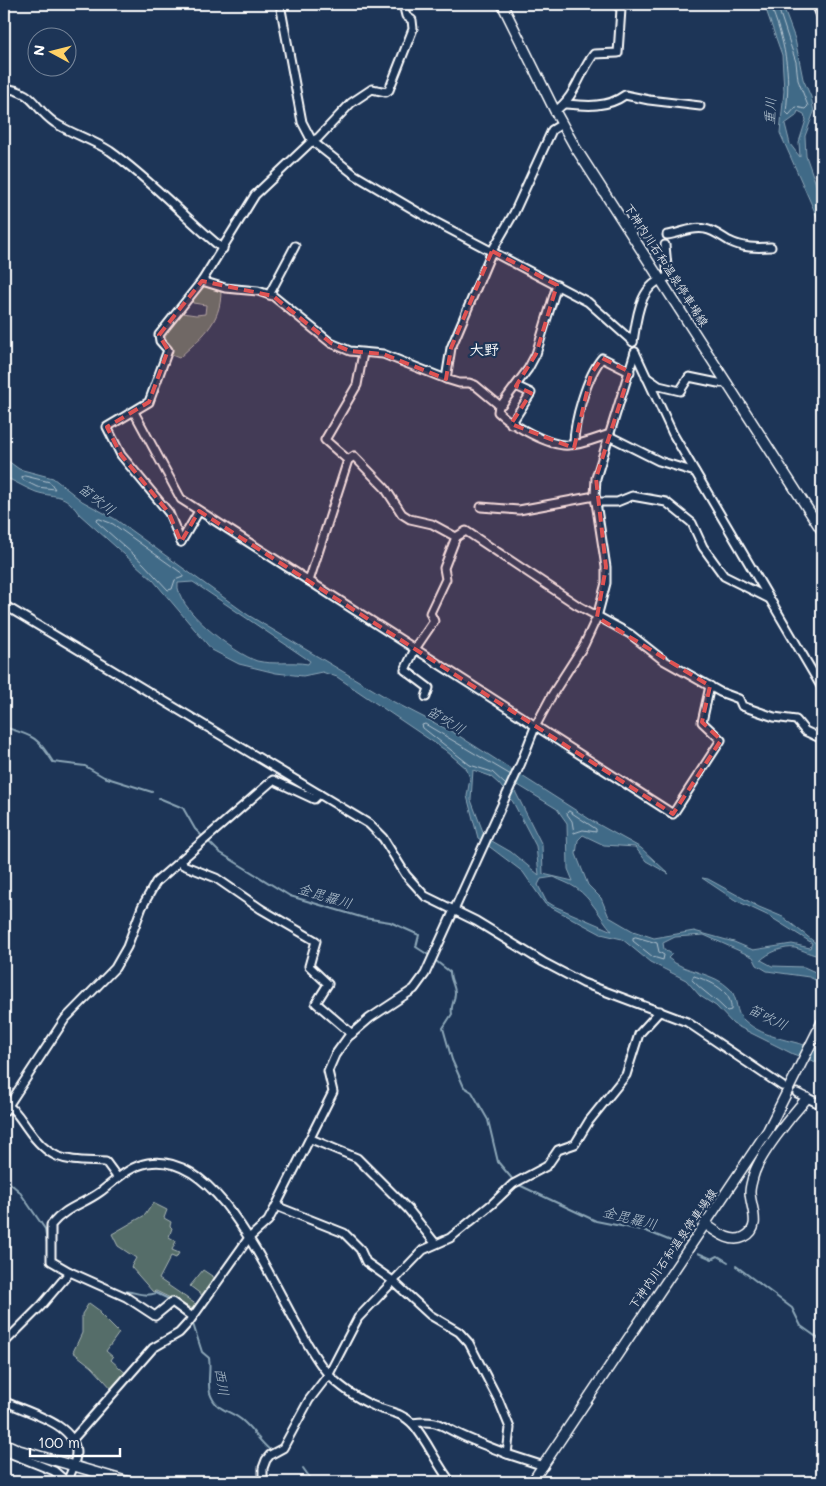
<svg xmlns="http://www.w3.org/2000/svg" width="826" height="1486" viewBox="0 0 826 1486" font-family="Mali,'Klee One',sans-serif">
  <style>
    .green { fill: #556d69; stroke: #aab6b4 }
    .water { fill: #406a87; stroke: #8ca6b7; fill-rule: evenodd }
    .lines { fill: none; stroke-linecap: round; stroke-linejoin: round }
    .shore { stroke: #b3c3cf; stroke-width: 1 }
    .stream { stroke: #8ca6b7; stroke-width: 2 }
    .minor-casing { stroke: #fff; stroke-width: 11 }
    .major-casing { stroke: #fff; stroke-width: 12 }
    .minor { stroke: #1d3557; stroke-width: 7 }
    .major { stroke: #1d3557; stroke-width: 9 }
    .marked { fill: #de5353; fill-opacity: 0.2; stroke: #de5353; stroke-width: 4; stroke-dasharray: 10 6; stroke-linejoin: round }
    .labels { text-anchor: middle; stroke-width: 4.5; stroke-linejoin: round; paint-order: stroke }
    .street-label { font-size: 12px; fill: #fff; stroke: #1d3557 }
    .water-label { font-size: 14px; font-style: italic; fill: #b3c3cf; stroke: #1d3557 }
    .quarter-label { font-size: 15px; font-weight: bold; fill: #fff; stroke: #1d3557 }
  </style>
  <rect width="100%" height="100%" fill="#1d3557"/>
  <filter id="ink" filterUnits="userSpaceOnUse"><feTurbulence type="fractalNoise" baseFrequency=".02" numOctaves="2"/><feDisplacementMap in="SourceGraphic" scale="10" xChannelSelector="R" yChannelSelector="G"/><feConvolveMatrix kernelMatrix="1 2 1 2 8 2 1 2 1" color-interpolation-filters="sRGB"/></filter>
  <g filter="url(#ink)">
    <g class="green">
      <path d="M202,286L221,291C221,324 201,337 179,358L169,354L171,348L165,340L167,330L182,313L196,315L205,314L206,305L193,303L192,299Z"/>
      <path d="M153,1203L167,1210L164,1218L171,1222L170,1226L172,1228L169,1237L176,1241L172,1250L179,1253L176,1258L171,1256L159,1279L197,1305L193,1309L156,1291L153,1292L131,1267L136,1258L118,1246L112,1234L145,1215Z"/>
      <path d="M203,1270L215,1278L202,1295L190,1286Z"/>
      <path d="M89,1303L100,1311L99,1313L119,1333L106,1351L113,1357L111,1360L129,1376L113,1390L92,1367L73,1352L82,1333V1314Z"/>
    </g>
    <g class="water">
      <path d="M764,4H782L795,39L803,79L811,97L814,112L805,136L806,156L822,201V228L780,133L784,91L782,55ZM798,111L804,114L806,120L799,142L800,157L790,144L785,124L796,116Z"/>
      <path d="M4,458L19,469L53,478L82,501L115,519L248,615L394,702L456,734L594,822L641,848L669,874L646,861L635,847L604,845L583,835L578,840L576,854L588,885L601,898L609,917L633,931L654,938L694,931L734,942L753,950L792,944L810,948L812,943L769,916L735,900L702,878L708,879L759,907L783,917L822,948V956C810,955 804,950 795,948C784,946 768,953 761,960L772,966L804,967L822,975V983L809,977L767,971L757,965L753,957L704,935L675,937L663,943L664,949L672,954L668,958C685,973 714,972 730,989C739,999 734,1012 744,1020C765,1040 797,1040 822,1051V1064L793,1054L733,1024L716,1006L700,996L686,980L650,962L622,939L601,934L545,904L523,872L478,838L467,796L470,778L466,768L445,750L337,677L322,672L303,676L276,673L239,664L212,650L153,580L79,514C63,491 58,499 36,492C25,488 15,481 4,477ZM193,582L310,661L308,664C291,661 274,665 257,661C235,654 174,608 178,583ZM473,770L490,776L499,784L513,802L536,846L539,875L511,852L485,837L471,800ZM518,785L557,809L567,823L568,869L573,881L543,874L542,845L514,789ZM554,877C561,881 569,883 576,888C591,898 600,917 612,931L554,906L546,901L538,885L541,879Z"/>
    </g>
    <g class="lines">
      <g class="shore">
        <path d="M770,4C785,42 791,71 786,112L789,115L796,107L805,109L808,106L798,80L796,62L777,4"/>
        <path d="M25,476L50,482L55,489L37,487L23,480L22,477Z"/>
        <path d="M100,519L113,524L183,574V577L175,580L172,589L168,590L143,563L98,523L97,520Z"/>
        <path d="M506,785L492,772L470,765L423,728L422,725L425,724L511,775"/>
        <path d="M569,811L596,829V832L583,830L574,833L572,821L567,814Z"/>
        <path d="M636,937L657,943L659,952L664,955L663,960L653,957L633,941V938Z"/>
        <path d="M694,976C710,981 733,991 731,1010L727,1011C716,999 703,992 692,980Z"/>
      </g>
      <g class="stream">
        <path d="M4,727C33,736 37,736 53,762L85,766L104,777L152,792"/>
        <path d="M159,798L183,808L195,829L201,835"/>
        <path d="M209,842L219,852L290,896L364,918L390,922L419,935L416,947L430,956"/>
        <path d="M436,961L450,972C450,980 455,986 455,993C455,1001 450,1006 452,1014L443,1028L452,1060L464,1087L472,1092L488,1120L498,1162L514,1181"/>
        <path d="M4,1178L19,1191L45,1229L48,1250"/>
        <path d="M519,1185L596,1221L646,1231L681,1245"/>
        <path d="M698,1253L712,1259L718,1256L728,1262"/>
        <path d="M736,1266L792,1308L801,1326L822,1341"/>
        <path d="M92,1278L102,1282"/>
        <path d="M119,1291C133,1290 143,1298 156,1293L171,1300"/>
        <path d="M184,1307L192,1311"/>
        <path d="M193,1324L202,1352L209,1358C211,1370 207,1382 210,1393C216,1412 232,1410 244,1422C254,1431 260,1442 270,1450"/>
        <path d="M303,1468L313,1482"/>
      </g>
      <g class="minor-casing">
        <g id="minor">
          <path d="M280,4L302,122L312,141L355,175L428,218L588,302L633,342"/>
          <path d="M816,4L822,18"/>
          <path d="M4,88C36,92 32,107 55,123C72,134 93,140 110,151C151,180 184,217 223,249"/>
          <path d="M565,104C587,106 607,108 625,95L649,100L700,106"/>
          <path d="M555,111C576,97 579,73 594,54L618,53L621,9L616,4"/>
          <path d="M667,235C679,234 692,226 705,229C713,230 722,237 729,241C743,248 756,248 771,247"/>
          <path d="M202,281L225,288L258,291L273,296L331,343L350,351L383,354L446,379L459,383H469L475,385L499,405L498,412C512,425 550,447 569,445C581,445 595,439 607,435L659,461L695,472"/>
          <path d="M269,295L295,246"/>
          <path d="M633,342C637,317 639,284 668,277L665,245"/>
          <path d="M635,352L673,434L822,688"/>
          <path d="M363,353L357,385L325,440L348,460L354,456L385,488L402,514L410,519L432,524L456,537L466,531L577,605L630,634L663,660L720,692L739,699L742,706L774,717L796,720L805,731L822,739"/>
          <path d="M646,377L659,386L680,391L689,377L718,383H727"/>
          <path d="M446,379L451,348L492,251L514,213L552,130L562,124"/>
          <path d="M499,405L502,404L528,369L536,354L557,285"/>
          <path d="M134,412L181,499L673,814L721,740L702,722L710,686"/>
          <path d="M511,424L531,393L516,386"/>
          <path d="M574,444C574,421 587,376 602,358L630,372"/>
          <path d="M596,502H617L632,496L666,502L692,523L703,547L724,576L768,598"/>
          <path d="M481,507L519,510L595,496"/>
          <path d="M181,542L169,513L121,455L107,427L149,402L168,350L160,341L159,335L202,281L255,195L312,141L318,138L351,103L372,89L386,92L389,90L413,29L412,20L406,16L403,4"/>
          <path d="M181,542L199,511"/>
          <path d="M309,581L348,460"/>
          <path d="M4,605L369,824L383,838L406,875L425,896L476,921L543,962L583,983L687,1022L782,1086"/>
          <path d="M426,697L429,688L405,670L415,649L434,621L430,613L446,579L444,568L456,537"/>
          <path d="M182,861L183,865L216,878L261,909L316,941L309,966L328,984L316,1003L352,1034"/>
          <path d="M797,1093L822,1105"/>
          <path d="M4,1103C16,1110 19,1117 27,1128C52,1164 67,1160 106,1162L117,1177"/>
          <path d="M4,1112L65,1019L115,968L127,947L142,907L156,882L273,780L314,799L319,794"/>
          <path d="M311,1139L357,1158L408,1209L435,1243"/>
          <path d="M276,1206L344,1233L360,1249L366,1262L393,1281L430,1315L459,1332L469,1343L499,1401L510,1428L507,1454L544,1466"/>
          <path d="M191,1316L172,1302L155,1316L126,1297L70,1272L51,1261V1225C66,1207 82,1205 100,1192C115,1181 129,1166 148,1163C231,1149 284,1323 328,1374C339,1386 359,1400 374,1406C387,1412 401,1412 412,1423C428,1441 436,1464 451,1482"/>
          <path d="M4,1343L41,1306L70,1272"/>
          <path d="M4,1401C25,1412 76,1423 76,1453C76,1463 71,1473 67,1482"/>
          <path d="M412,1423C439,1419 440,1426 463,1436C478,1443 493,1448 507,1454"/>
          <path d="M73,1439L153,1348L179,1333L189,1322L248,1239L268,1221L276,1206L333,1092L328,1071L335,1055L348,1037L370,1018L414,989L425,974L521,763L535,727L552,695L584,645L597,617L606,583V567L595,496L596,478L635,352"/>
          <path d="M4,1451L54,1471L67,1482"/>
          <path d="M263,1482V1468L266,1460L270,1455L283,1448L309,1400L329,1374L358,1318L423,1250L450,1238L492,1204L513,1184L547,1166L558,1150L575,1144L589,1121L626,1075L639,1034L660,1011"/>
        </g>
      </g>
      <g class="major-casing">
        <g id="major">
          <path d="M502,4L555,111L575,147L822,531"/>
          <path d="M705,1224C716,1231 730,1244 744,1237C763,1228 750,1206 750,1192C750,1187 752,1181 753,1177C758,1156 792,1115 807,1098"/>
          <path d="M4,1443L19,1450L129,1482"/>
          <path d="M532,1482L768,1130L822,1022"/>
        </g>
      </g>
      <use href="#minor" class="minor"/>
      <use href="#major" class="major"/>
    </g>
  </g>
  <path class="marked" d="M492,251L557,285L536,354L516,386L531,393L511,424L574,448L591,374L602,358L630,372L596,478L606,567L597,617L710,686L702,722L721,740L673,814L199,511L181,542L169,513L121,455L107,427L149,402L168,350L159,335L202,281L273,296L331,343L350,351L383,354L446,379L451,348Z"/>
  <g class="labels">
    <g class="street-label">
      <text transform="translate(666 265) rotate(57)" y="4">下神内川石和温泉停車場線</text>
      <text transform="translate(673 1249) rotate(-55)" y="4">下神内川石和温泉停車場線</text>
    </g>
    <g class="water-label">
      <text transform="translate(770 111) rotate(-87)" y="5">重川</text>
      <text transform="translate(97 499) rotate(38)" y="5">笛吹川</text>
      <text transform="translate(446 720) rotate(31)" y="5">笛吹川</text>
      <text transform="translate(325 896) rotate(17)" y="5">金毘羅川</text>
      <text transform="translate(768 1017) rotate(26)" y="5">笛吹川</text>
      <text transform="translate(630 1218) rotate(14)" y="5">金毘羅川</text>
      <text transform="translate(222 1382) rotate(81)" y="5">西川</text>
    </g>
    <g class="quarter-label">
      <text x="484" y="355">大野</text>
    </g>
  </g>
  <rect width="826" height="1486" fill="none" stroke="#1d3557" stroke-width="20"/>
  <rect x="10" y="10" width="806" height="1466" fill="none" stroke="#fff" stroke-width="2" filter="url(#ink)"/>
  <g transform="translate(52 52) rotate(277)"><circle r="24" fill="#1d3557" stroke="#77869a"/>
  <path d="M0-4L9 19L0 12L-9 19Z" fill="#ffd166"/>
  <text y="-8" font-size="14" font-weight="bold" text-anchor="middle" fill="#ffffff">N</text>
  </g>
  <path d="M30 1448v8h90v-8" fill="none" stroke="#ffffff" stroke-width="2.5"/>
  <text x="38" y="1448" font-size="15" fill="#ffffff" stroke="#1d3557" stroke-width="4" paint-order="stroke">100 m</text>
</svg>
